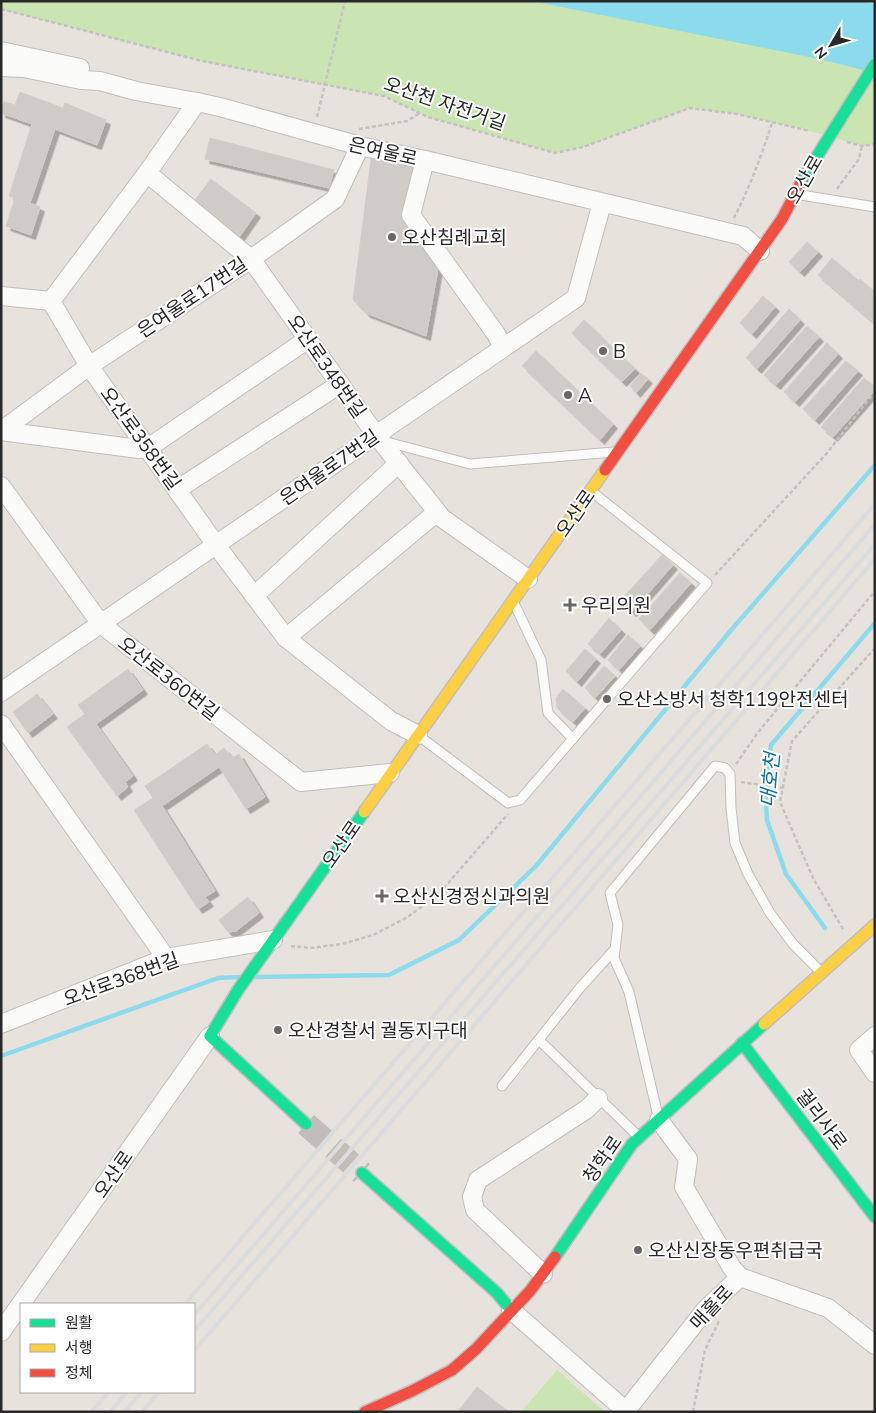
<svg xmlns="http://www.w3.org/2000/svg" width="876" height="1413" viewBox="0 0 876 1413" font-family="Mulish,'Noto Sans KR',sans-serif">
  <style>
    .green { fill: #cbe4b3 }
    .water { fill: #8cdbed }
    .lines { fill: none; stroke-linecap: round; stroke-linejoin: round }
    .stream { stroke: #8cdbed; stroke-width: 4.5 }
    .building { fill: #cfccc8; stroke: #d2cec8; filter: url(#shadow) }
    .secondary-tunnel { stroke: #c1bdb8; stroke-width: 24; stroke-dasharray: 24 12; stroke-linecap: butt }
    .lane-casing { stroke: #c0bebe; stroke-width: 11 }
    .street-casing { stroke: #c0bebe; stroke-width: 20 }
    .fast-casing { stroke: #c0bebe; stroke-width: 14 }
    .slow-casing { stroke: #c0bebe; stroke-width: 14 }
    .jam-casing { stroke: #c0bebe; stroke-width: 14 }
    .path { stroke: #c3c2c1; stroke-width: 2.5; stroke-dasharray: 4 2.5; stroke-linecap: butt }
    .lane { stroke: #fbfbfa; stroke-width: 9 }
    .street { stroke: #fbfbfa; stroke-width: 18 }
    .fast { stroke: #16e098; stroke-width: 11 }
    .slow { stroke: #ffcf43; stroke-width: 11 }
    .jam { stroke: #f24e42; stroke-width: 11 }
    .rail { stroke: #dcdcde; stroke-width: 4 }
    .fast-bridge-casing { stroke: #c0bebe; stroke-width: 14; stroke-linecap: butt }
    .fast-bridge { stroke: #16e098; stroke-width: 11 }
    .poi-dot { fill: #6b6967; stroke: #fff; stroke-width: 2 }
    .labels { text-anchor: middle; stroke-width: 4; stroke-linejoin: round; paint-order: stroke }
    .street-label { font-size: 19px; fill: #282828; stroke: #fff }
    .poi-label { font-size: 19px; fill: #282828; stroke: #fff; text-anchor: start }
    .water-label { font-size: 20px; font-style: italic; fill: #07739d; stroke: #fff }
  </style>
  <defs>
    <filter id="shadow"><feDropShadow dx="4.5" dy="4.5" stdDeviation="0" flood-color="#0004"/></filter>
  </defs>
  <rect width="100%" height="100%" fill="#e7e2dc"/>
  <g class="green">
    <path d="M1,1H875V144L862,146L803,129L737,114L690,108L583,147L555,153L428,117L384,96L202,61L1,9Z"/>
    <path d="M557,1370L605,1412H521Z"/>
  </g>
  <path class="water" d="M532,1H860L875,4V73L819,59Z"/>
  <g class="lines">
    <g class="stream">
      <path d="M825,928L786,874L767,820L765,785L771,745L875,623"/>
      <path d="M256,977L389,975L459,940L536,866L732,629L875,465"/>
      <path d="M1,1056L218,978L239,977"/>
    </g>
  </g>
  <g class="building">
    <path d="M20,92L63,108L65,103L106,120L97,145L55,129L30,203L40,207L31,235L6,226L15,198L9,196L32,124L1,113V108L4,102L15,105Z"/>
    <path d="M210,138L334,170L329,188L205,159Z"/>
    <path d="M372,152L416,161L405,211L439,263L426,336L366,313L353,300Z"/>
    <path d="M211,179L256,213L240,236L195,200Z"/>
    <path d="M807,242L818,252L800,272L789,262Z"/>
    <path d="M832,258L859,281L860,279L875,292V324L818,275Z"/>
    <path d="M763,296L775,307L752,334L740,323Z"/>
    <path d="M789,309L800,320L757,369L746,358Z"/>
    <path d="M584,320L635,369L622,382L572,333Z"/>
    <path d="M807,326L819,337L776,385L764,375Z"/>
    <path d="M827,343L838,354L795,402L784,392Z"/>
    <path d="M536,351L613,424L600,440L522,366Z"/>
    <path d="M846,361L858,371L815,420L803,409Z"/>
    <path d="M641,373L648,379L636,393L630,386Z"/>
    <path d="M864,378L875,387V390L833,437L821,427Z"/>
    <path d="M662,555L673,565L632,612L620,601Z"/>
    <path d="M680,573L691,583L650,630L639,619Z"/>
    <path d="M609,618L621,630L600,654L588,644Z"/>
    <path d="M628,635L640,646L619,670L608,660Z"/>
    <path d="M585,649L596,659L577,682L566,671Z"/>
    <path d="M604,666L615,676L595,698L585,688Z"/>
    <path d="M128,669L143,690L96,724L133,776L125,782L128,787L117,796L67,727L85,714L78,705Z"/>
    <path d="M563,689L585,708L573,722L557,708L556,698Z"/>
    <path d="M37,694L53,714L28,733L13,712Z"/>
    <path d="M207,744L215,755L224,748L232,758L239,754L265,797L246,809L219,767L162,806L215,891L205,897L209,902L198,909L134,810L153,798L145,786Z"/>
    <path d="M248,897L259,913L236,931L228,932L219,920Z"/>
    <path d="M477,1387L509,1412H462L459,1410Z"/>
  </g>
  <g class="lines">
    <path class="secondary-tunnel" d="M306,1124L362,1173"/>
    <g class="lane-casing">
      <g id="lane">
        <path d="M795,194L875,207"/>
        <path d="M383,441L470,464L614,452"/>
        <path d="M514,603L541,660L548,713L573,739"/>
        <path d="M419,736L508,803L520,800L707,583L591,491"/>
        <path d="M539,1040L639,1137"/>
        <path d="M502,1086L579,989L615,949"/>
        <path d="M658,1116L629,992L614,958L618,925L610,893L715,766L725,768L730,774L731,808L735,843L748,874L770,913L793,944L821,972"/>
      </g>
    </g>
    <g class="street-casing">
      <g id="street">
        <path d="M1,51L80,68"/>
        <path d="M1,67L24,68L81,80L100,81L136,91L197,102L220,107L360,146L425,160L743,236L760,251"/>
        <path d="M197,102L147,173L51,301L89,366L216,545L286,638L391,721L418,735"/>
        <path d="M425,160L411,215L496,334L503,347"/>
        <path d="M147,173L251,259L376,435L442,518L528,579"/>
        <path d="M1,296L51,301"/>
        <path d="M1,430L12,423L89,366L251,259L335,199L360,146"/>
        <path d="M1,431L139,449L148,448L308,339"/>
        <path d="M1,486L101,624L301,782L390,773"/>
        <path d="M178,489L340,384"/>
        <path d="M254,596L399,463"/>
        <path d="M286,638L437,512"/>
        <path d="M1,692L576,298L602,203"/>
        <path d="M1,724L166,958"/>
        <path d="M1,1024L166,958L273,940"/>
        <path d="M875,1036L859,1050L875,1073"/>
        <path d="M659,1120L688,1159L684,1187L732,1268L740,1277"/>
        <path d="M543,1274L475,1210L472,1197L478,1180L587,1109L598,1098"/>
        <path d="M511,1310L626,1411"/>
        <path d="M1,1332L210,1036"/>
        <path d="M625,1412L706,1309L740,1277L828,1308L875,1345"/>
      </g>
    </g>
    <g class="fast-casing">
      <g id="fast">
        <path d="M742,1043L875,1217"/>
        <path d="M306,1124L210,1036L238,990L364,812"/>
        <path d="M362,1173L497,1293L511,1310"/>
        <path d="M555,1257L632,1144L764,1024"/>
      </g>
    </g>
    <g class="slow-casing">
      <g id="slow">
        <path d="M364,812L605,470"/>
        <path d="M764,1024L875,925"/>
      </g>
    </g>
    <g class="jam-casing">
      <g id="jam">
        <path d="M605,470L782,219L804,177"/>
        <path d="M365,1412L412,1391L452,1370L476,1349L530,1291L555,1257"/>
      </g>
    </g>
    <g class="path">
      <path d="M1,3L2,1"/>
      <path d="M1,9L202,61L384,96L428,117L555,153L583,147L690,108L737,114L810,131"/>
      <path d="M317,117L345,1"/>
      <path d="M359,129L407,121L420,113"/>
      <path d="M847,142L862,146L875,144"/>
      <path d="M837,189L859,159L862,146"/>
      <path d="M734,218C749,188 762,155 772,123"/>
      <path d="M715,575L827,453L875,391"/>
      <path d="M736,764L759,731L875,591"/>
      <path d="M741,782L783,788"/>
      <path d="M843,929L813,878L780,802L792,741L875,648"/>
      <path d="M291,946L310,948L342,944L373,935L406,918L437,896L508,814"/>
      <path d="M693,1412L705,1350L719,1321"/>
    </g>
    <use href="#lane" class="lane"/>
    <use href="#street" class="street"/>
    <use href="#fast" class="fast"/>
    <use href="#slow" class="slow"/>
    <use href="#jam" class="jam"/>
    <g class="rail">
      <path d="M185,1304L875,504"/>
      <path d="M194,1315L875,524"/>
      <path d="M194,1331L875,544"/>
      <path d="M194,1351L875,559"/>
      <path d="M91,1412L109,1392"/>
      <path d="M110,1412L127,1392"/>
      <path d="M124,1412L142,1392"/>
      <path d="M142,1412L159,1392"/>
    </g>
    <g class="fast-bridge-casing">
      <path id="fast-bridge" d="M804,177L875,64"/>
    </g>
    <use href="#fast-bridge" class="fast-bridge"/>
  </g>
  <g class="poi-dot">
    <circle cx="392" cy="237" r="5"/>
    <circle cx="603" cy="351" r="5"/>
    <circle cx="568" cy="395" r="5"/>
    <path d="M567.5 597.5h5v5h5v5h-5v5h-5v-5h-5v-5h5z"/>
    <circle cx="607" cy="699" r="5"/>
    <path d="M379.5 888.5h5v5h5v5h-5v5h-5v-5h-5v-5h5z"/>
    <circle cx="278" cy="1030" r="5"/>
    <circle cx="638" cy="1250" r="5"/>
  </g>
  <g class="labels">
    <g class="street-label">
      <text transform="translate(445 103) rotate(19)" y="7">오산천 자전거길</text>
      <text transform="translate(383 151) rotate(13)" y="7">은여울로</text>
      <text transform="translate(804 179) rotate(-60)" y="7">오산로</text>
      <text transform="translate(192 297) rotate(-34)" y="7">은여울로17번길</text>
      <text transform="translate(327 366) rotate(55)" y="7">오산로348번길</text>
      <text transform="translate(141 438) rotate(54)" y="7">오산로358번길</text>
      <text transform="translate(329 467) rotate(-35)" y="7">은여울로7번길</text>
      <text transform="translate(575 513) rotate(-55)" y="7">오산로</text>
      <text transform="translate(169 678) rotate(38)" y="7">오산로360번길</text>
      <text transform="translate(341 844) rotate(-55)" y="7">오산로</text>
      <text transform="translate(121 979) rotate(-20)" y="7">오산로368번길</text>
      <text transform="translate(822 1119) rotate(53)" y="7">궐리사로</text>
      <text transform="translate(602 1159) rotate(-55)" y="7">청학로</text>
      <text transform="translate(113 1174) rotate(-55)" y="7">오산로</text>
      <text transform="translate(711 1307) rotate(-47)" y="7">매홀로</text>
    </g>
    <g class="poi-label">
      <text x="402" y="244">오산침례교회</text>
      <text x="613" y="358">B</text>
      <text x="578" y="402">A</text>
      <text x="581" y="612">우리의원</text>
      <text x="617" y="706">오산소방서 청학119안전센터</text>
      <text x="393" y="903">오산신경정신과의원</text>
      <text x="288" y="1037">오산경찰서 궐동지구대</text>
      <text x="648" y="1257">오산신장동우편취급국</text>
    </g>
    <g class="water-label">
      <text transform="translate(770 780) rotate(-85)" y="7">대호천</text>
    </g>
  </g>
  <rect width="876" height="1413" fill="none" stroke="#282828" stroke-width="5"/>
  <rect x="20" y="1303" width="175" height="90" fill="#ffffff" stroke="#a9a9a9"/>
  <rect x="30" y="1319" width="25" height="8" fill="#16e098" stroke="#a9a9a9"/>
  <text x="65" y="1328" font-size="15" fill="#282828">원활</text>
  <rect x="30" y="1344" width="25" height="8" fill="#ffcf43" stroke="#a9a9a9"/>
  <text x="65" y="1353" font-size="15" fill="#282828">서행</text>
  <rect x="30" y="1369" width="25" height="8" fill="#f24e42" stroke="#a9a9a9"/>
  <text x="65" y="1378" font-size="15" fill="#282828">정체</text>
  <g transform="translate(831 45) rotate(232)" stroke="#ffffff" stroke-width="4" paint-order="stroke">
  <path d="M0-4L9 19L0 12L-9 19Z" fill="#282828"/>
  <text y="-8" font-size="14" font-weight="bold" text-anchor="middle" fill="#282828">N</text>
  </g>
</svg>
